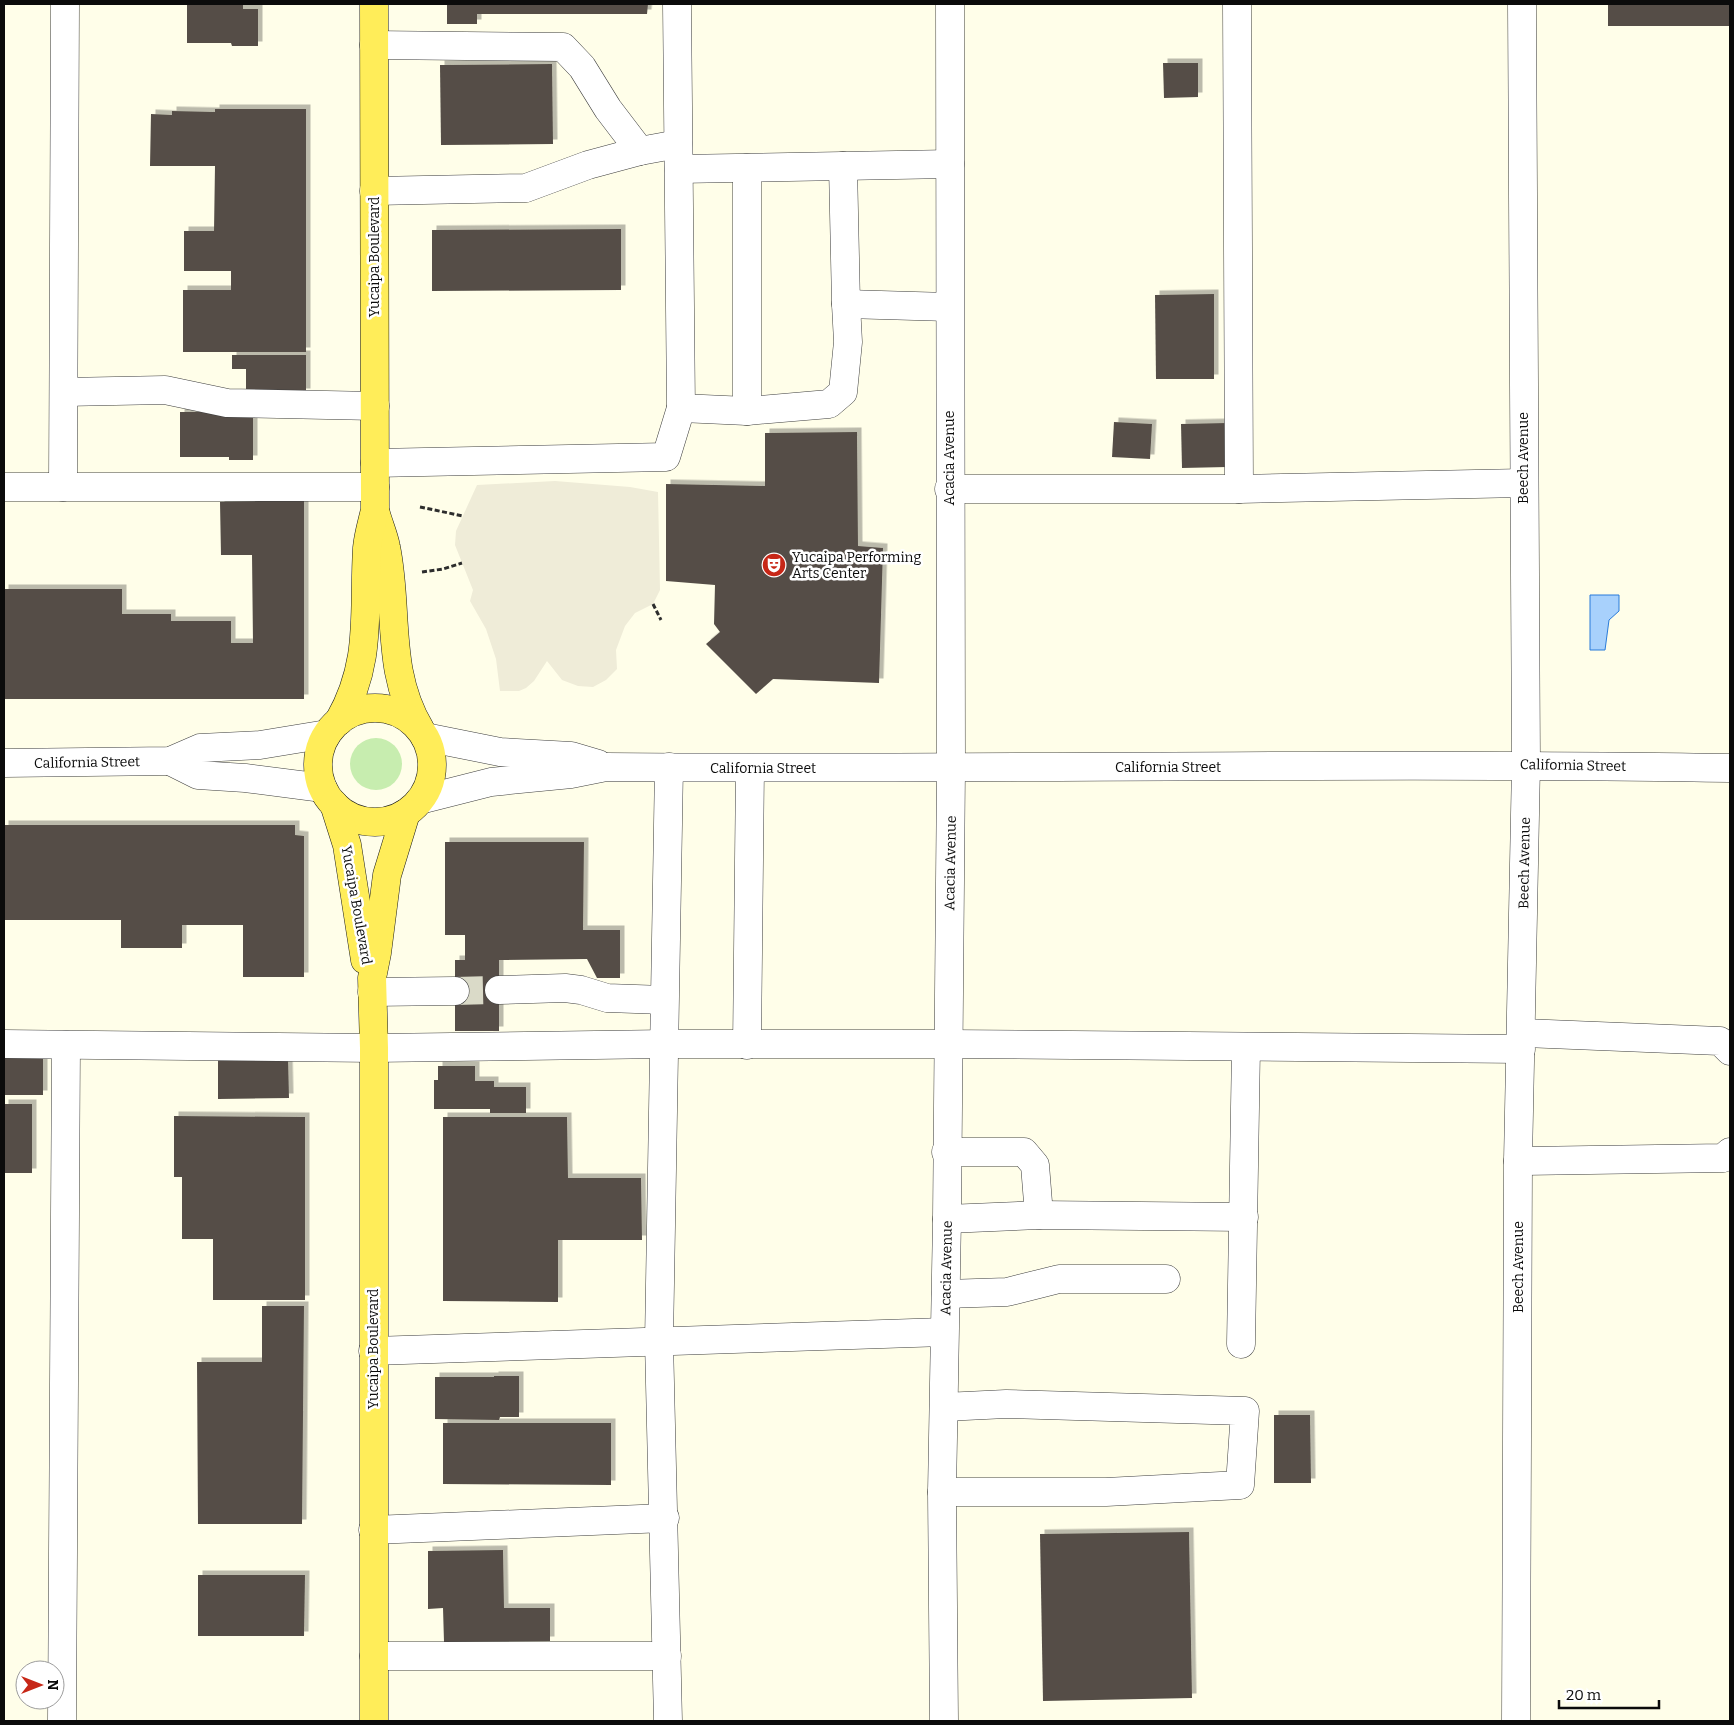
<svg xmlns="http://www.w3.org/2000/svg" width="1734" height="1725" viewBox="0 0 1734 1725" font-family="Bitter,serif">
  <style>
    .green { fill: #c7edaf }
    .plaza { fill: #efecd8 }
    .water { fill: #a8d1fc; stroke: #297bda }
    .building { fill: #554e47; filter: url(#shadow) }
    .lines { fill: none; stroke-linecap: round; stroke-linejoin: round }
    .minor-tunnel { stroke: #dadac8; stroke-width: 28; stroke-dasharray: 28 14; stroke-linecap: butt }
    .minor-casing { stroke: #3e3e3e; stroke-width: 29 }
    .major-casing { stroke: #1c1c1c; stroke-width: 29 }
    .path { stroke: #2d2d2d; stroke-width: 3; stroke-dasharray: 5 2.5; stroke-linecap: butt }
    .minor { stroke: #fff; stroke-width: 28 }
    .major { stroke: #ffed59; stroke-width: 28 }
    .labels { text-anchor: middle; stroke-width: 5; stroke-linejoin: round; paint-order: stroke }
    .street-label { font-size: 14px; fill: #0b0b0b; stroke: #fff }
    .poi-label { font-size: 14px; fill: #0b0b0b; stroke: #fff; text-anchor: start }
  </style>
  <defs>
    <filter id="shadow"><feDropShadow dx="4.5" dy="-4.5" stdDeviation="0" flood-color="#0004"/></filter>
  </defs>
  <rect width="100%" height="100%" fill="#fffee9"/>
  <circle class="green" cx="376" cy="764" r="26"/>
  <path class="plaza" d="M555,481L630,487L658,492L660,590L653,604L635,613L625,626L616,650L617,669L606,680L593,687L578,686L562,680L547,661L534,681L526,688L519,691H500L496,659L486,629L470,601L473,590L455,545L456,531L477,485Z"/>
  <path class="water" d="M1590,595H1619V611L1609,620L1605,650H1590Z"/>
  <g class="building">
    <path d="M187,4H243V9H258V46H232L231,43H187Z"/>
    <path d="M447,4H648L647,14H477V24H447Z"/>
    <rect x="1608" y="4" width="122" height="22"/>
    <path d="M1163,63H1198V97L1164,98Z"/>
    <path d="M552,64L553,144L441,145L440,65Z"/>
    <path d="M215,109H306V352H183V290H231V271H184V231H214L215,166H150L151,114L172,115V111L215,112Z"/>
    <path d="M621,229V290L432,291V230Z"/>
    <path d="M1214,294V379H1156L1155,295Z"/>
    <path d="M232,355H306V393H246V369H232Z"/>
    <path d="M180,412H253V460H229V457H180Z"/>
    <path d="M1114,422L1152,424L1150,459L1112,457Z"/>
    <path d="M1227,423V467L1182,468L1181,424Z"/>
    <path d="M857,432L858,546L883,548L879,683L773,679L756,694L706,644L720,632L714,624L715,585L666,581V484L765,486V433Z"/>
    <path d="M304,500V699H4V589H122V614H171V621H231V643H253L252,555H221L220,502Z"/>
    <path d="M4,825H295V835L304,836V977H243V925H182V948H121V920H4Z"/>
    <path d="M445,842H584L583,930H620V978H597L587,959L499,960V1031H455V960H465V935H445Z"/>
    <rect x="4" y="1055" width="39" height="40"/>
    <path d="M218,1058H288L289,1098L218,1099Z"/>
    <path d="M438,1066H475V1081H494V1087H526V1113H490V1109H434V1080H438Z"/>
    <rect x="4" y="1104" width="28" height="69"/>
    <path d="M174,1116L305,1117V1300H213V1239H182V1177H174Z"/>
    <path d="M443,1117H567L568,1178H641L642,1240H558V1302L443,1301Z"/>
    <path d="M262,1306H304L302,1524H198L197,1362H262Z"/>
    <path d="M494,1376H519V1417H500L499,1420L435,1419V1377H494Z"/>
    <path d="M1274,1415H1310L1311,1483H1274Z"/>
    <path d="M443,1423H611V1485L443,1484Z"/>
    <path d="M1189,1532L1192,1698L1043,1701L1040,1534Z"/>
    <path d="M503,1550L504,1608H550V1641L444,1642L443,1608L428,1609V1551Z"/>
    <path d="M198,1575H305L304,1636H198Z"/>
  </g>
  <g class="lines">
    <path class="minor-tunnel" d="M455,991L499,990"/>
    <g class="minor-casing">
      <g id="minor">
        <path d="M677,4L681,408L747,411L829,404L843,392L848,342L846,304L949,307"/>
        <path d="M374,45L563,47L582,67L608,109L640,151L678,144"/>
        <path d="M843,166L846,304"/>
        <path d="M747,168V411"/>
        <path d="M679,169L950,164"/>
        <path d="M374,191L526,188L588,165L640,151"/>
        <path d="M64,392L165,390L227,403L375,406"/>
        <path d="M375,463L666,457L681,408"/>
        <path d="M4,487H375"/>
        <path d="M63,487L65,4"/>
        <path d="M949,489H1239L1237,4"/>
        <path d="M1239,489L1523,483"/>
        <path d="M425,737L500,752L571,756L598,764"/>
        <path d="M170,761L198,775L245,778L323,788"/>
        <path d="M4,763L170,761L200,748L260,745L327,734"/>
        <path d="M420,800L491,782L571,774L606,767C981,770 1356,762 1730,768"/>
        <path d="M499,990L565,988L581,990L607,998L664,1000"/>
        <path d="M372,992L455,991"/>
        <path d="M1522,1033L1720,1041L1730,1051"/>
        <path d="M4,1044L374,1048L665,1044H948L1521,1049"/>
        <path d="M747,1045L750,768"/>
        <path d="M946,1152H1024L1035,1165L1039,1215"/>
        <path d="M1518,1161L1723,1158L1730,1152"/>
        <path d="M947,1219L1039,1215L1244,1217"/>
        <path d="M946,1294L1007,1292L1059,1279H1166"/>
        <path d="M1241,1344L1246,1048"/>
        <path d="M373,1351L944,1332"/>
        <path d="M942,1492H1106L1240,1485L1245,1411L1006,1404L944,1407"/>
        <path d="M373,1530L665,1518"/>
        <path d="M374,1656H667"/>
        <path d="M62,1721L66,1045"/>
        <path d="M668,1721L659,1341L669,767"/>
        <path d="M944,1721L942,1492L947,1219L951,769L950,4"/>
        <path d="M1516,1721L1518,1161L1526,765L1522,4"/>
      </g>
    </g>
    <g class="major-casing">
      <g id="major">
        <path d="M376,514C379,525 384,536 386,547C399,610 385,670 420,729"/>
        <circle cx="375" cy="765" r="57"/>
        <path d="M339,721C373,661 363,613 367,548C368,536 372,523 375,510L374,4"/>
        <path d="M334,804L347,845L365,960"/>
        <path d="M374,1721V1048L372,978L377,953L387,875L406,813"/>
      </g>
    </g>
    <g class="path">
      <path d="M420,507L463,516"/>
      <path d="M422,572L443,569L462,563"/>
      <path d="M653,604L661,620"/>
    </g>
    <use href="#minor" class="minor"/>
    <use href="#major" class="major"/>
  </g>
  <defs>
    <g id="theatre-disc" transform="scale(1.25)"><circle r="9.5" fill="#c72717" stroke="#fff"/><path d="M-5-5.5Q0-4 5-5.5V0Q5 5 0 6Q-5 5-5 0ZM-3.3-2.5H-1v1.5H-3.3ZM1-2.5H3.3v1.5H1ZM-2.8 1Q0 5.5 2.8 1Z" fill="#fff"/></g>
  </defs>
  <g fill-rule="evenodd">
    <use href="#theatre-disc" x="774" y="565"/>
  </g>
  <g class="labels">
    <g class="street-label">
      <text transform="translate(374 257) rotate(-90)" y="5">Yucaipa Boulevard</text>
      <text transform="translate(949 458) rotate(-90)" y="5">Acacia Avenue</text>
      <text transform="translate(1523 458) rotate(-90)" y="5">Beech Avenue</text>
      <text transform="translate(87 762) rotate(-1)" y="5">California Street</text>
      <text transform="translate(1573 765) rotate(1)" y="5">California Street</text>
      <text x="1168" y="772">California Street</text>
      <text x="763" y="773">California Street</text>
      <text transform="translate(950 863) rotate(-89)" y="5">Acacia Avenue</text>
      <text transform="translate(1524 863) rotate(-89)" y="5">Beech Avenue</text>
      <text transform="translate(357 905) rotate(80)" y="5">Yucaipa Boulevard</text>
      <text transform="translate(1518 1267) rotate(-90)" y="5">Beech Avenue</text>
      <text transform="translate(946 1268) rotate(-89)" y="5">Acacia Avenue</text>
      <text transform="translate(373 1349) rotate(-90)" y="5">Yucaipa Boulevard</text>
    </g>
    <g class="poi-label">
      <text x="792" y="562">Yucaipa Performing<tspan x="792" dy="16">Arts Center</tspan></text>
    </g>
  </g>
  <rect width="1734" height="1725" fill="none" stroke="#0b0b0b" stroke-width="10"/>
  <g transform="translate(40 1685) rotate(90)"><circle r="24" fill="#ffffff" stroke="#9d9d9d"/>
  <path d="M0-4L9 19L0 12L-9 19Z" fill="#c72717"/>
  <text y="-8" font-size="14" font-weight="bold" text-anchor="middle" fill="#0b0b0b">N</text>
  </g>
  <path d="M1559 1700v8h100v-8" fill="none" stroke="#0b0b0b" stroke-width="2.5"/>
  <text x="1566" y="1700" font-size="15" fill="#0b0b0b" stroke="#ffffff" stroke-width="4" paint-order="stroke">20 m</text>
</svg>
